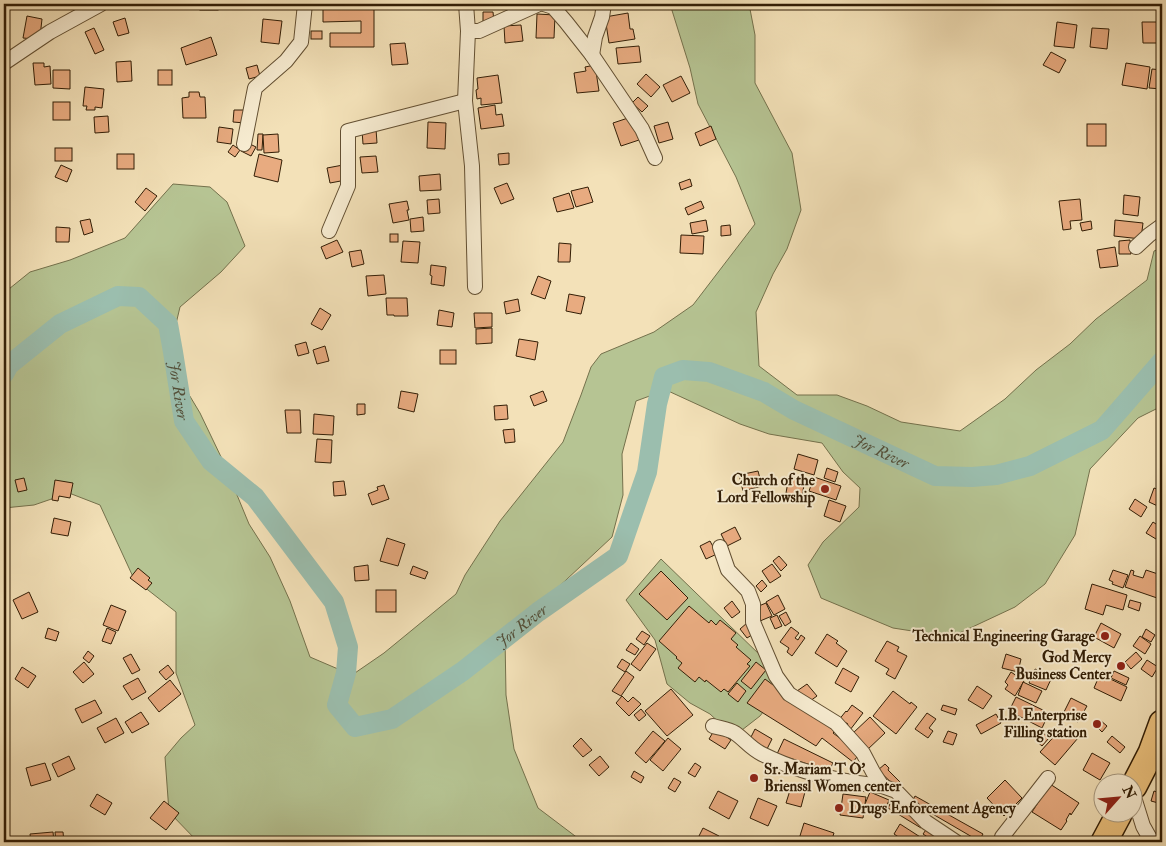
<svg xmlns="http://www.w3.org/2000/svg" width="1166" height="846" viewBox="0 0 1166 846" font-family="'IM FELL Double Pica',serif">
  <style>
    .green { fill: #b6c493; stroke: #74714c }
    .lines { fill: none; stroke-linecap: round; stroke-linejoin: round }
    .river { stroke: #9bbeae; stroke-width: 20 }
    .building { fill: #e8ab80; stroke: #321e06 }
    .street-casing { stroke: #624f32; stroke-width: 16 }
    .highway-casing { stroke: #321e06; stroke-width: 28 }
    .street { stroke: #f7ecd1; stroke-width: 14 }
    .highway { stroke: #eac07c; stroke-width: 25 }
    .poi-dot { fill: #8f2418; stroke: #f7ecd1; stroke-width: 2 }
    .labels { text-anchor: middle; stroke-width: 4; stroke-linejoin: round; paint-order: stroke }
    .poi-label { font-size: 15px; font-weight: bold; fill: #321e06; stroke: #f7ecd1; text-anchor: end }
    .water-label { font-size: 16px; font-style: italic; fill: #524e38; stroke: #f7ecd1 }
  </style>
  <rect width="100%" height="100%" fill="#f3e1b8"/>
  <filter id="stains"><feTurbulence type="fractalNoise" baseFrequency=".004" numOctaves="4"/><feColorMatrix values="0 0 0 0 .2 0 0 0 0 .09 0 0 0 0 .02 0 0 0 .5 -.17"/></filter>
  <radialGradient id="worn" r=".72"><stop offset=".6" stop-color="#630" stop-opacity="0"/><stop offset="1" stop-color="#630" stop-opacity=".3"/></radialGradient>
  <g class="green">
    <path d="M670,4H749L755,35V83L792,153L801,210L787,249L773,274L756,312L759,366L797,395H837L867,406L901,422L960,431L1005,399L1036,370L1070,344L1096,319L1147,280L1154,251L1162,248V390L1158,408L1138,418L1090,469L1075,535L1045,584L1015,607L951,637L893,628L821,598L808,565L823,542L859,507L860,488L843,472L822,443L769,434L740,424L666,390L636,401L622,454L623,495L612,537L505,637L506,695L514,749L538,808L583,842H198L169,812L165,757L181,738L195,725L176,673V612L134,579L100,505L69,493L34,505L4,508V293L30,272L70,260L125,238L173,184L210,187L227,202L245,246L221,272L180,307L171,345L182,383L200,413L223,461L249,524L270,557L290,601L310,657L352,675L384,653L456,594L465,575L500,521L563,442L581,395L591,367L601,354L654,332L693,305L755,224L736,177L698,104L690,68Z"/>
    <path d="M661,559L761,656L776,676V695L760,716L742,730L725,728L710,714L690,703L667,684L655,640L626,600Z"/>
  </g>
  <g class="lines">
    <path class="river" id="s1" d="M4,374L9,365L60,324L118,296L139,297L168,324L173,352L184,421L211,461L255,497L334,602L348,647L346,673L337,705L355,727L392,719L463,671L538,612L618,556L647,472L657,404L664,377L683,370L709,372L764,392L794,410L935,476L972,477L996,475L1030,466L1102,430L1162,361"/>
  </g>
  <g class="building">
    <rect x="200" y="4" width="18" height="6"/>
    <path d="M323,6H374V47H330V33H361V21L323,22Z"/>
    <path d="M483,12H493L494,22L483,23Z"/>
    <path d="M628,13L630,29H633L635,39L609,43L605,17Z"/>
    <path d="M537,14L555,15L554,38H536Z"/>
    <path d="M27,16L42,19L40,37L34,39L23,38Z"/>
    <path d="M125,18L129,33L118,36L113,22Z"/>
    <path d="M263,19L282,21L279,44L261,42Z"/>
    <path d="M1057,22L1077,25L1074,48L1054,46Z"/>
    <path d="M1142,22H1160V43H1143Z"/>
    <path d="M521,25L523,41L505,43L504,26Z"/>
    <path d="M94,28L104,50L95,54L85,32Z"/>
    <path d="M1092,28L1109,29L1107,49L1090,47Z"/>
    <rect x="311" y="31" width="11" height="8"/>
    <path d="M211,37L217,55L186,65L181,48Z"/>
    <path d="M405,43L408,64L392,65L390,44Z"/>
    <path d="M639,46L641,62L618,64L616,48Z"/>
    <path d="M1051,52L1066,60L1059,73L1043,65Z"/>
    <path d="M131,61L132,81L117,82L116,62Z"/>
    <path d="M33,63H44V67L50,66L51,84L35,85Z"/>
    <path d="M1126,63L1150,67L1147,89L1122,85Z"/>
    <path d="M257,65L260,76L249,79L246,68Z"/>
    <path d="M595,65L599,91L577,93L574,73L586,71L585,67Z"/>
    <path d="M1152,69L1162,70V89L1149,88Z"/>
    <path d="M53,70H70V89L53,88Z"/>
    <rect x="158" y="70" width="14" height="15"/>
    <path d="M646,74L660,87L651,97L637,84Z"/>
    <path d="M498,75L502,103L481,105V98L477,99L476,90L478,89L477,78Z"/>
    <path d="M681,76L690,93L672,102L663,85Z"/>
    <path d="M85,87L104,89L102,108L95,107V110H86L87,106H83Z"/>
    <path d="M189,92H199L200,97H205L206,118H183L182,98L189,97Z"/>
    <path d="M638,97L648,106L642,112L632,103Z"/>
    <rect x="53" y="102" width="17" height="18"/>
    <path d="M495,105L496,115L502,114L504,126L481,129L478,108Z"/>
    <path d="M234,110H246L245,123L233,122Z"/>
    <path d="M108,116L109,132L95,133L94,117Z"/>
    <path d="M631,117L639,140L621,146L613,123Z"/>
    <path d="M428,122L446,123L445,149L427,148Z"/>
    <path d="M668,122L673,139L659,143L654,126Z"/>
    <rect x="1087" y="124" width="19" height="22"/>
    <path d="M711,126L716,139L700,146L695,133Z"/>
    <path d="M219,127L233,129L231,144L217,142Z"/>
    <path d="M376,129L377,143L363,144L362,130Z"/>
    <path d="M258,134H263L262,150H257Z"/>
    <path d="M278,134L279,152L264,153L263,135Z"/>
    <path d="M246,142L256,147L251,156L241,151Z"/>
    <path d="M233,145L240,150L235,157L228,152Z"/>
    <rect x="55" y="148" width="17" height="13"/>
    <path d="M509,153V164L499,165L498,154Z"/>
    <rect x="117" y="154" width="17" height="15"/>
    <path d="M259,154L282,160L278,182L254,176Z"/>
    <path d="M376,156L378,172L362,173L360,157Z"/>
    <path d="M61,165L72,170L67,182L55,177Z"/>
    <path d="M343,165L346,180L330,183L327,168Z"/>
    <path d="M440,174L441,190L420,191L419,176Z"/>
    <path d="M690,179L692,186L681,190L679,183Z"/>
    <path d="M507,183L514,199L501,204L494,188Z"/>
    <path d="M588,187L593,202L576,207L571,191Z"/>
    <path d="M146,188L157,196L145,211L135,202Z"/>
    <path d="M569,193L574,208L557,212L553,198Z"/>
    <path d="M1124,195L1140,197L1138,216L1123,214Z"/>
    <path d="M439,199L440,213L428,214L427,200Z"/>
    <path d="M1080,199L1082,220L1070,221L1071,229L1063,230L1059,201Z"/>
    <path d="M407,201L409,210H407L409,220L393,223L389,204Z"/>
    <path d="M701,201L704,208L688,215L685,208Z"/>
    <path d="M423,217L424,231L411,232L410,219Z"/>
    <path d="M90,219L93,232L84,235L80,221Z"/>
    <path d="M706,220L708,231L692,234L690,223Z"/>
    <path d="M1115,220L1143,223L1141,239L1114,236Z"/>
    <path d="M1091,221L1092,229L1082,231L1080,223Z"/>
    <path d="M730,225L731,235L721,236V226Z"/>
    <path d="M56,227L70,228L69,242H56Z"/>
    <rect x="390" y="234" width="8" height="8"/>
    <path d="M681,235L704,236L703,254L680,253Z"/>
    <path d="M337,240L343,252L326,259L321,247Z"/>
    <path d="M1130,240L1131,254H1119V241Z"/>
    <path d="M403,241L420,242L418,263L401,262Z"/>
    <path d="M559,243L571,244L570,262H558Z"/>
    <path d="M1115,247L1118,266L1100,268L1097,250Z"/>
    <path d="M361,250L364,264L352,267L349,252Z"/>
    <path d="M431,265L446,267L444,286L431,284L432,276L430,275Z"/>
    <path d="M384,275L386,294L368,296L366,276Z"/>
    <path d="M538,276L551,281L545,299L531,294Z"/>
    <path d="M569,294L585,297L581,314L566,311Z"/>
    <path d="M386,298H407L408,316H394V315H387Z"/>
    <path d="M518,299L520,311L506,314L504,302Z"/>
    <path d="M320,308L331,315L322,330L311,324Z"/>
    <path d="M439,310L454,313L452,327L437,325Z"/>
    <path d="M474,313H492V327L475,328Z"/>
    <path d="M492,328V343L476,344V329Z"/>
    <path d="M519,339L538,342L535,360L516,356Z"/>
    <path d="M306,342L309,353L298,356L295,345Z"/>
    <path d="M325,346L329,361L317,364L313,350Z"/>
    <rect x="440" y="350" width="16" height="14"/>
    <path d="M401,391L418,394L414,412L398,408Z"/>
    <path d="M543,391L547,401L534,406L530,396Z"/>
    <path d="M357,404H365V414L357,415Z"/>
    <path d="M507,405L508,419L495,420L494,406Z"/>
    <path d="M285,410H300L301,433H287Z"/>
    <path d="M314,414L334,416L333,435L313,434Z"/>
    <path d="M514,429L515,442L505,443L503,430Z"/>
    <path d="M317,439L332,440L331,463L315,462Z"/>
    <path d="M798,454L818,460L814,475L794,469Z"/>
    <path d="M827,468L838,472L835,482L824,478Z"/>
    <path d="M758,471L762,486L743,491L739,475Z"/>
    <path d="M789,476L805,480L802,496L786,493Z"/>
    <path d="M814,477L841,486L836,500L809,491Z"/>
    <path d="M24,478L27,490L18,492L15,480Z"/>
    <path d="M55,480L73,483L70,498L59,496L58,501L52,500Z"/>
    <path d="M344,481L346,495L334,496L333,482Z"/>
    <path d="M384,485L389,499L372,505L368,494L378,490L377,487Z"/>
    <path d="M1154,488L1162,491V508L1149,502Z"/>
    <path d="M1135,499L1147,507L1141,517L1129,509Z"/>
    <path d="M829,500L846,506L840,522L824,516Z"/>
    <path d="M54,518L71,522L68,536L51,533Z"/>
    <path d="M1153,522L1162,528V539L1161,542L1146,533Z"/>
    <path d="M735,527L741,539L727,546L721,534Z"/>
    <path d="M387,538L405,544L398,566L380,561Z"/>
    <path d="M710,541L717,554L706,559L700,546Z"/>
    <path d="M779,556L787,565L781,571L773,561Z"/>
    <path d="M772,564L781,576L770,583L762,571Z"/>
    <path d="M368,565L369,580L355,581L354,567Z"/>
    <path d="M413,566L428,572L425,579L410,574Z"/>
    <path d="M138,568L150,578L148,580L152,583L146,590L130,578Z"/>
    <path d="M1113,570L1128,575L1123,588L1112,584L1113,582L1109,580Z"/>
    <path d="M1131,570L1134,571L1133,575L1143,578L1146,570L1161,575L1159,580L1162,581L1161,587H1162V592L1160,599L1125,587Z"/>
    <path d="M661,571L688,598L667,620L639,594Z"/>
    <path d="M762,580L767,586L761,592L756,586Z"/>
    <path d="M1092,584L1127,595L1123,610L1106,605L1103,615L1085,609Z"/>
    <rect x="376" y="590" width="20" height="22"/>
    <path d="M29,592L38,612L22,619L13,600Z"/>
    <path d="M778,595L785,609L774,615L766,602Z"/>
    <path d="M1130,600L1141,603L1139,611L1128,607Z"/>
    <path d="M732,601L740,612L732,618L724,608Z"/>
    <path d="M766,603L772,616L760,621L754,608Z"/>
    <path d="M111,605L126,611L118,631L103,625Z"/>
    <path d="M689,606L709,623L711,620L716,625L720,620L736,633L731,639L738,645L736,647L751,660L747,664L750,666L728,692L724,689L721,692L706,680L705,682L699,677L695,682L678,668L682,663L676,658L677,657L659,641Z"/>
    <path d="M786,612L791,622L785,626L779,616Z"/>
    <path d="M777,615L782,626L775,629L770,618Z"/>
    <path d="M747,623L755,633L747,638L740,629Z"/>
    <path d="M1101,623L1121,634L1114,648L1094,637Z"/>
    <path d="M791,627L799,633L795,638L798,640L801,635L805,638L792,656L787,652L789,648L780,642Z"/>
    <path d="M48,628L59,632L56,641L45,638Z"/>
    <path d="M107,628L116,632L111,644L102,641Z"/>
    <path d="M1146,629L1155,635L1151,642L1142,637Z"/>
    <path d="M642,631L650,636L644,645L636,639Z"/>
    <path d="M827,634L838,641L836,643L847,651L837,667L815,653Z"/>
    <path d="M1140,636L1151,644L1145,654L1133,646Z"/>
    <path d="M887,641L899,647L897,651L907,656L895,679L886,674L889,669L875,661Z"/>
    <path d="M631,643L639,649L635,655L626,650Z"/>
    <path d="M647,643L656,649L640,671L631,664Z"/>
    <path d="M88,651L94,656L89,663L83,658Z"/>
    <path d="M1136,652L1142,659L1131,669L1125,662Z"/>
    <path d="M131,654L140,670L132,674L123,658Z"/>
    <path d="M1006,654L1021,659L1018,672L1002,668Z"/>
    <path d="M622,659L630,664L625,672L617,667Z"/>
    <path d="M1147,660L1158,667L1152,677L1141,669Z"/>
    <path d="M84,662L94,674L83,683L73,672Z"/>
    <path d="M756,662L766,670L751,689L741,681Z"/>
    <path d="M168,665L174,673L166,680L159,672Z"/>
    <path d="M22,667L36,676L28,688L15,679Z"/>
    <path d="M843,668L859,677L851,692L835,683Z"/>
    <path d="M1035,669L1052,677L1046,690L1029,683Z"/>
    <path d="M626,671L634,677L621,696L612,691Z"/>
    <path d="M1114,671L1129,678L1126,685L1111,678Z"/>
    <path d="M1011,672L1024,681L1015,696L1005,689L1008,685L1005,682Z"/>
    <path d="M1100,674L1127,687L1121,701L1094,688Z"/>
    <path d="M138,678L146,692L132,700L123,686Z"/>
    <path d="M765,679L835,731L833,733L860,753L853,762L822,738L816,746L747,703Z"/>
    <path d="M170,680L181,694L159,712L148,698Z"/>
    <path d="M1023,682L1042,691L1036,703L1018,695Z"/>
    <path d="M737,683L746,691L738,702L728,694Z"/>
    <path d="M807,684L817,696L806,704L797,691Z"/>
    <path d="M977,686L992,696L983,709L968,700Z"/>
    <path d="M671,689L693,715L667,736L645,711Z"/>
    <path d="M893,691L910,704L911,702L917,707L896,734L873,716Z"/>
    <path d="M622,696L628,702L633,697L641,704L629,716L616,703Z"/>
    <path d="M1016,697L1049,713L1042,728L1009,711Z"/>
    <path d="M1071,698L1087,706L1078,722L1063,714Z"/>
    <path d="M95,700L102,713L82,723L75,709Z"/>
    <path d="M852,705L863,713L850,730L846,727L848,724L843,721L841,723L838,721L846,711L847,712Z"/>
    <path d="M943,705L957,709L955,715L941,710Z"/>
    <path d="M641,709L646,715L639,721L634,715Z"/>
    <path d="M141,712L149,724L132,733L125,722Z"/>
    <path d="M927,713L936,719L929,728L933,731L928,738L915,729Z"/>
    <path d="M996,714L1001,723L981,734L976,725Z"/>
    <path d="M870,717L885,733L867,750L852,734Z"/>
    <path d="M116,718L124,733L105,743L97,728Z"/>
    <path d="M1100,720L1107,726L1102,732L1095,725Z"/>
    <path d="M715,729L731,740L725,749L709,739Z"/>
    <path d="M755,729L772,739L767,749L750,739Z"/>
    <path d="M653,731L665,741L646,763L635,753Z"/>
    <path d="M948,731L957,734L953,745L943,742Z"/>
    <path d="M1059,731L1065,737L1071,731L1078,738L1055,765L1040,752Z"/>
    <path d="M1042,732L1049,738L1042,746L1035,740Z"/>
    <path d="M1112,736L1125,747L1120,753L1107,742Z"/>
    <path d="M581,738L592,750L583,757L573,746Z"/>
    <path d="M668,738L681,749L663,771L650,760Z"/>
    <path d="M784,739L833,763L829,771L777,754Z"/>
    <path d="M1092,753L1110,763L1100,780L1083,770Z"/>
    <path d="M69,756L75,769L58,777L52,764Z"/>
    <path d="M600,756L609,767L599,776L589,765Z"/>
    <path d="M45,763L51,780L31,786L26,768Z"/>
    <path d="M695,763L701,767L695,777L688,773Z"/>
    <path d="M885,764L889,768L888,770L900,782L895,786L878,770Z"/>
    <path d="M634,771L644,777L641,783L631,777Z"/>
    <path d="M674,778L681,782L675,792L668,788Z"/>
    <path d="M1005,780L1022,798L1004,816L987,798Z"/>
    <path d="M792,784L806,788L801,807L786,803Z"/>
    <path d="M1050,784L1079,803L1071,815L1070,813L1066,820L1067,821L1061,830L1032,812Z"/>
    <path d="M718,791L738,801L729,819L709,808Z"/>
    <path d="M1154,791L1162,794V804L1151,801Z"/>
    <path d="M870,792L889,800L886,808L877,804L875,808L865,804Z"/>
    <path d="M97,794L112,803L105,815L90,806Z"/>
    <path d="M843,794L866,797L863,818L840,815Z"/>
    <path d="M915,796L983,834L979,841L912,802Z"/>
    <path d="M758,798L777,806L768,826L750,818Z"/>
    <path d="M164,801L179,813L166,830L150,818Z"/>
    <path d="M890,804L924,824L921,828L888,808Z"/>
    <path d="M804,823L834,833L831,842H809L799,839Z"/>
    <path d="M900,824L928,842H906L894,834Z"/>
    <path d="M928,827L943,838L941,842H935L923,834Z"/>
    <path d="M703,828L719,836L716,842H696Z"/>
    <path d="M53,832L54,842H31L30,834Z"/>
    <path d="M55,832H63L64,842H56Z"/>
  </g>
  <g class="lines">
    <g class="street-casing">
      <g id="street">
        <path d="M466,4L468,31L465,101L472,166L475,287"/>
        <path d="M544,4L553,7L566,22L592,55L642,129L655,158"/>
        <path d="M468,31H479L539,4"/>
        <path d="M592,55L595,37L602,17L604,4"/>
        <path d="M4,63L50,32L101,4"/>
        <path d="M244,144L255,88L286,61L301,42L305,4"/>
        <path d="M329,231L348,186V131L465,101"/>
        <path d="M1136,247L1149,235L1160,227H1162"/>
        <path d="M720,547L728,570L748,591L753,604V622L776,676L789,694L836,723L863,753L873,772L882,786L896,791L926,822L956,842"/>
        <path d="M713,726C719,728 729,729 735,733C745,740 750,748 762,754C800,773 841,782 882,786"/>
        <path d="M1134,797L1143,826L1152,842"/>
        <path d="M1001,842L1002,837L1048,778"/>
      </g>
    </g>
    <g class="highway-casing">
      <g id="highway">
        <path d="M1134,786L1151,753L1162,723"/>
        <path d="M1104,842L1119,814"/>
      </g>
    </g>
    <use href="#street" class="street"/>
    <use href="#highway" class="highway"/>
  </g>
  <g class="poi-dot">
    <circle cx="825" cy="489" r="5"/>
    <circle cx="1105" cy="636" r="5"/>
    <circle cx="1121" cy="666" r="5"/>
    <circle cx="1097" cy="724" r="5"/>
    <circle cx="754" cy="778" r="5"/>
    <circle cx="839" cy="808" r="5"/>
  </g>
  <g class="labels">
    <g class="poi-label">
      <text x="815" y="485">Church of the<tspan x="815" dy="17">Lord Fellowship</tspan></text>
      <text x="1095" y="641">Technical Engineering Garage</text>
      <text x="1111" y="662">God Mercy<tspan x="1111" dy="17">Business Center</tspan></text>
      <text x="1087" y="720">I.B. Enterprise<tspan x="1087" dy="17">Filling station</tspan></text>
      <text x="764" y="774" text-anchor="start">Sr. Mariam T O'<tspan x="764" dy="17">Brienssl Women center</tspan></text>
      <text x="849" y="813" text-anchor="start">Drugs Enforcement Agency</text>
    </g>
    <g class="water-label">
      <text dy="6" stroke="none"><textPath href="#s1" startOffset="268">Jor River</textPath></text>
      <text dy="6" stroke="none"><textPath href="#s1" startOffset="1409">Jor River</textPath></text>
      <text dy="6" stroke="none"><textPath href="#s1" startOffset="868">Jor River</textPath></text>
    </g>
  </g>
  <rect width="1166" height="846" fill="none" stroke="#f3e1b8" stroke-width="20"/>
  <rect x="5" y="5" width="1156" height="836" fill="none" stroke="#321e06" stroke-width="2.5"/>
  <rect x="10" y="10" width="1146" height="826" fill="none" stroke="#321e06"/>
  <g transform="translate(1118 798) rotate(63)"><circle r="24" fill="#f7ecd1" stroke="#a89a80"/>
  <path d="M0-4L9 19L0 12L-9 19Z" fill="#8f2418"/>
  <text y="-8" font-size="14" font-weight="bold" text-anchor="middle" fill="#321e06">N</text>
  </g>
  <rect width="100%" height="100%" filter="url(#stains)"/>
  <rect width="100%" height="100%" fill="url(#worn)"/>
</svg>
